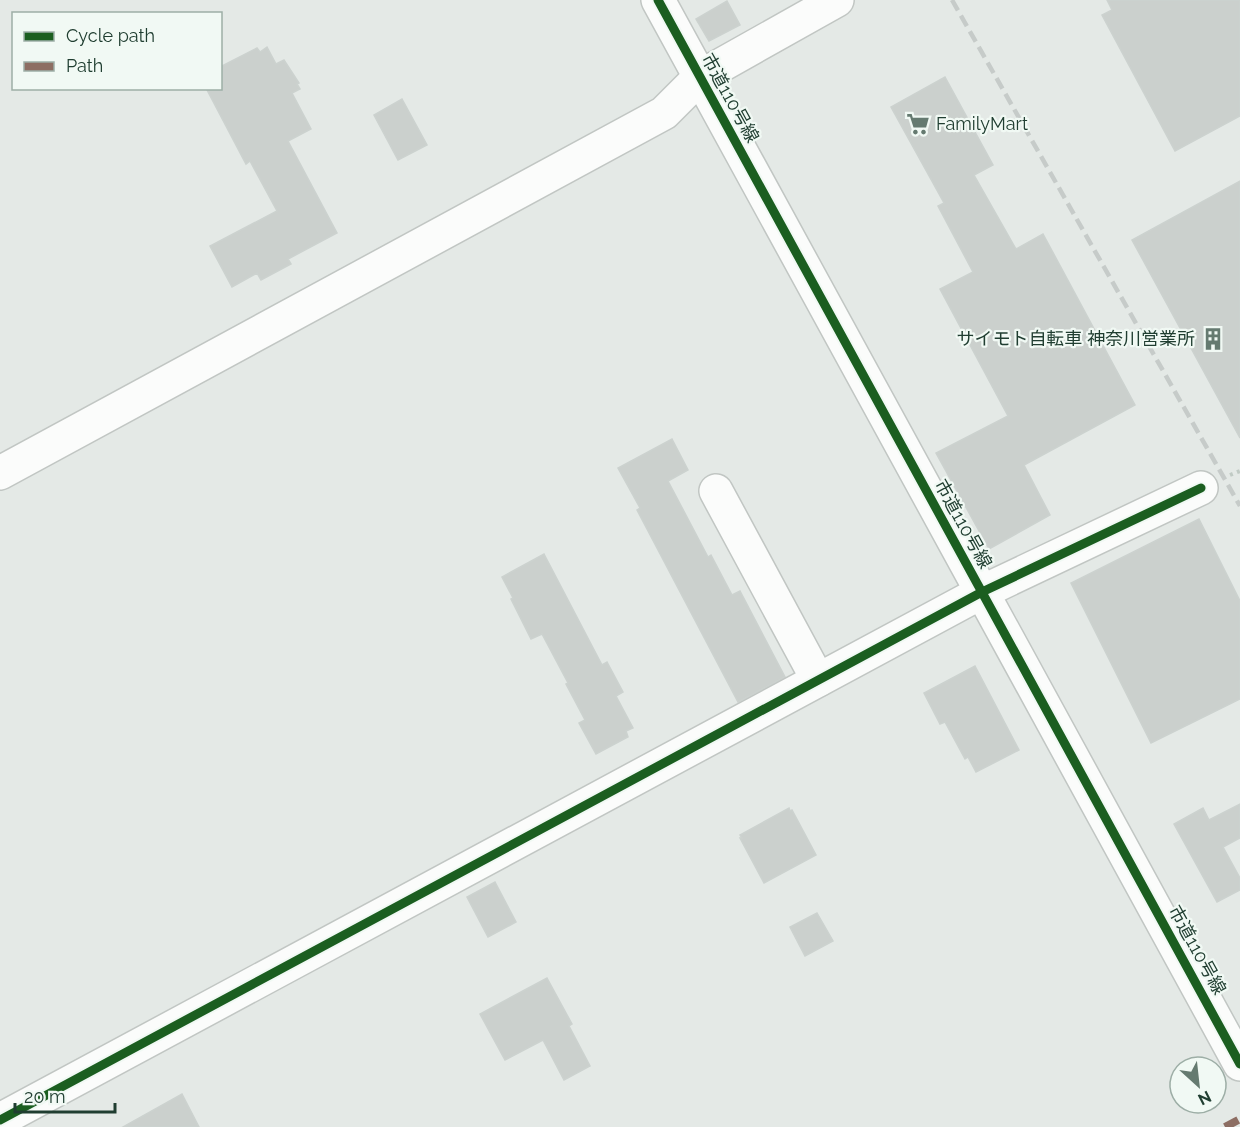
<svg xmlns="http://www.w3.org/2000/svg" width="1240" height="1127" viewBox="0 0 1240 1127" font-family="Raleway,'Noto Sans JP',sans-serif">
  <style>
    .building { fill: #cbd0cd; stroke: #ccd2cf; stroke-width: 1.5 }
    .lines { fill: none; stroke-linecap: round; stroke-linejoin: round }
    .minor-casing { stroke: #c1c6c3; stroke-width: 36 }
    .path { stroke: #c0cac4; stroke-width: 4; stroke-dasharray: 3 4.5; stroke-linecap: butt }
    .minor { stroke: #fbfcfb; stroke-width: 33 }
    .rail { stroke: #c6cbc9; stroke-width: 4.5; stroke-dasharray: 12 6; stroke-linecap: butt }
    .quiet { stroke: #8d6e63; stroke-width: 8; stroke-dasharray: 15 8; stroke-linecap: butt }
    .cycleway-casing { stroke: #f1f9f4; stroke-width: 13 }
    .cycleway { stroke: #1b5e20; stroke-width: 9 }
    .labels { text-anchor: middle; stroke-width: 4.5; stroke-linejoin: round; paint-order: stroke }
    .street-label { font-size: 18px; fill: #203e31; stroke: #f1f9f4 }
    .poi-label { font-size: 18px; fill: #203e31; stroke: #f1f9f4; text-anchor: start }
  </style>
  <rect width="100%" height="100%" fill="#e4e9e6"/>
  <g class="building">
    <path d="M1107,0H1240V116L1175,151L1102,15L1112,10Z"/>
    <path d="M727,1L740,25L709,41L696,19Z"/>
    <path d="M267,47L276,64L284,60L299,83L297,84L300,89L292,93L311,129L288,141L337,233L288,259L291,264L261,280L257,273L232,287L210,246L277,211L250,161L246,164L206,88H220V67L257,48L260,52Z"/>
    <path d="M945,77L993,165L974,175L1016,249L1043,234L1135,405L1024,465L1050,515L989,549L936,453L1008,416L940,289L973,272L938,206L944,203L891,107Z"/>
    <path d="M402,99L427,145L398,160L374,115Z"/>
    <path d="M1240,181V438L1132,240Z"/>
    <path d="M672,439L688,470L668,481L708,557L711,555L732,595L740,591L785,677L738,702L637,510L640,508L618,468Z"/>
    <path d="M1199,519L1240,601V699L1151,743L1071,583Z"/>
    <path d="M544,554L602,665L607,662L623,692L616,696L633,728L626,731L628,737L596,754L579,723L585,720L566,684L568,683L542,634L531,639L511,599L513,598L502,577Z"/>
    <path d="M975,666L1019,750L976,772L968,757L965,759L945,722L940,724L924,693Z"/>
    <path d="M1240,804V838L1223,847L1240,878V890L1217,902L1174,824L1203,808L1209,820Z"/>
    <path d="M789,808L790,811L792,810L816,855L764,883L740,838H742L740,835Z"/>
    <path d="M495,882L516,922L488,937L467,897Z"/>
    <path d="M817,913L833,941L805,956L790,927Z"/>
    <path d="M547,978L572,1024L569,1026L590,1066L564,1080L543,1040L505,1060L480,1014Z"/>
    <path d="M182,1094L199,1127H123Z"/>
  </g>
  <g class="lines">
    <g class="minor-casing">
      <g id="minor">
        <path d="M658,0L1240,1064"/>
        <path d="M0,473L664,113L700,77L837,0"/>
        <path d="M716,491L818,680"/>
        <path d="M0,1120L982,592L1201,488"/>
      </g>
    </g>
    <path class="path" d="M1230,475L1240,471"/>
    <use href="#minor" class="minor"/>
    <path class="rail" d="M952,0L1240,506"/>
    <path class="quiet" d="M1225,1127L1240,1119"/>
    <g class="cycleway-casing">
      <g id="cycleway">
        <path d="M658,0L1240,1064"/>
        <path d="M0,1120L982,592L1201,488"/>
      </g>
    </g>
    <use href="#cycleway" class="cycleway"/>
  </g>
  <defs>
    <g id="supermarket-bare" transform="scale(1.8)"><path d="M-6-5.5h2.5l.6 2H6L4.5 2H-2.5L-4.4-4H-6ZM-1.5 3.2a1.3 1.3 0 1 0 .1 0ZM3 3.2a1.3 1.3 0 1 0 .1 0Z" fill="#657a70" stroke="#f1f9f4" stroke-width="2.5" paint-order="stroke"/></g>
    <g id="building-bare" transform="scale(1.8)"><path d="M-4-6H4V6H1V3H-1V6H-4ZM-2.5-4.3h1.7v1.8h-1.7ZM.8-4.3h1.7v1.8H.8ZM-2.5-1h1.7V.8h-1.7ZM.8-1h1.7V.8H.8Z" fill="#657a70" stroke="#f1f9f4" stroke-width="2.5" paint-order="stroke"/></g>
  </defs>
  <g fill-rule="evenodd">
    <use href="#supermarket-bare" x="918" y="124"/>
    <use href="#building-bare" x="1213" y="339"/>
  </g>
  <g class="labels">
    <g class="street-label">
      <text transform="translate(730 98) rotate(61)" y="6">市道110号線</text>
      <text transform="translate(963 524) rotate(61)" y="6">市道110号線</text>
      <text transform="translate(1197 950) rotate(61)" y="6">市道110号線</text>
    </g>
    <g class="poi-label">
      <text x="936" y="130">FamilyMart</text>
      <text x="1195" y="345" text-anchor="end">サイモト自転車 神奈川営業所</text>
    </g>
  </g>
  <rect x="12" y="12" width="210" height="78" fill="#f1f9f4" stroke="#9daea6" stroke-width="1.5"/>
  <rect x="24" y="32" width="30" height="9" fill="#1b5e20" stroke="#9daea6" stroke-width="1.5"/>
  <text x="66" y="42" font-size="18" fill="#203e31">Cycle path</text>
  <rect x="24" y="62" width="30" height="9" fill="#8d6e63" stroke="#9daea6" stroke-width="1.5"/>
  <text x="66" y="72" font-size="18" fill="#203e31">Path</text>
  <g transform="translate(1198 1085) rotate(153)"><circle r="28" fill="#f1f9f4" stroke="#9daea6" stroke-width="1.5"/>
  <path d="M0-4.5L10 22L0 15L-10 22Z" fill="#657a70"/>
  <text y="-9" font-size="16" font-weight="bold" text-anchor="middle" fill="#203e31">N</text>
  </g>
  <path d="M15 1103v9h100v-9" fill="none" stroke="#203e31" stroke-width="3"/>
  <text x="24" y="1103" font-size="18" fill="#203e31" stroke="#f1f9f4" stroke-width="4.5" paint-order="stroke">20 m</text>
</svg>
